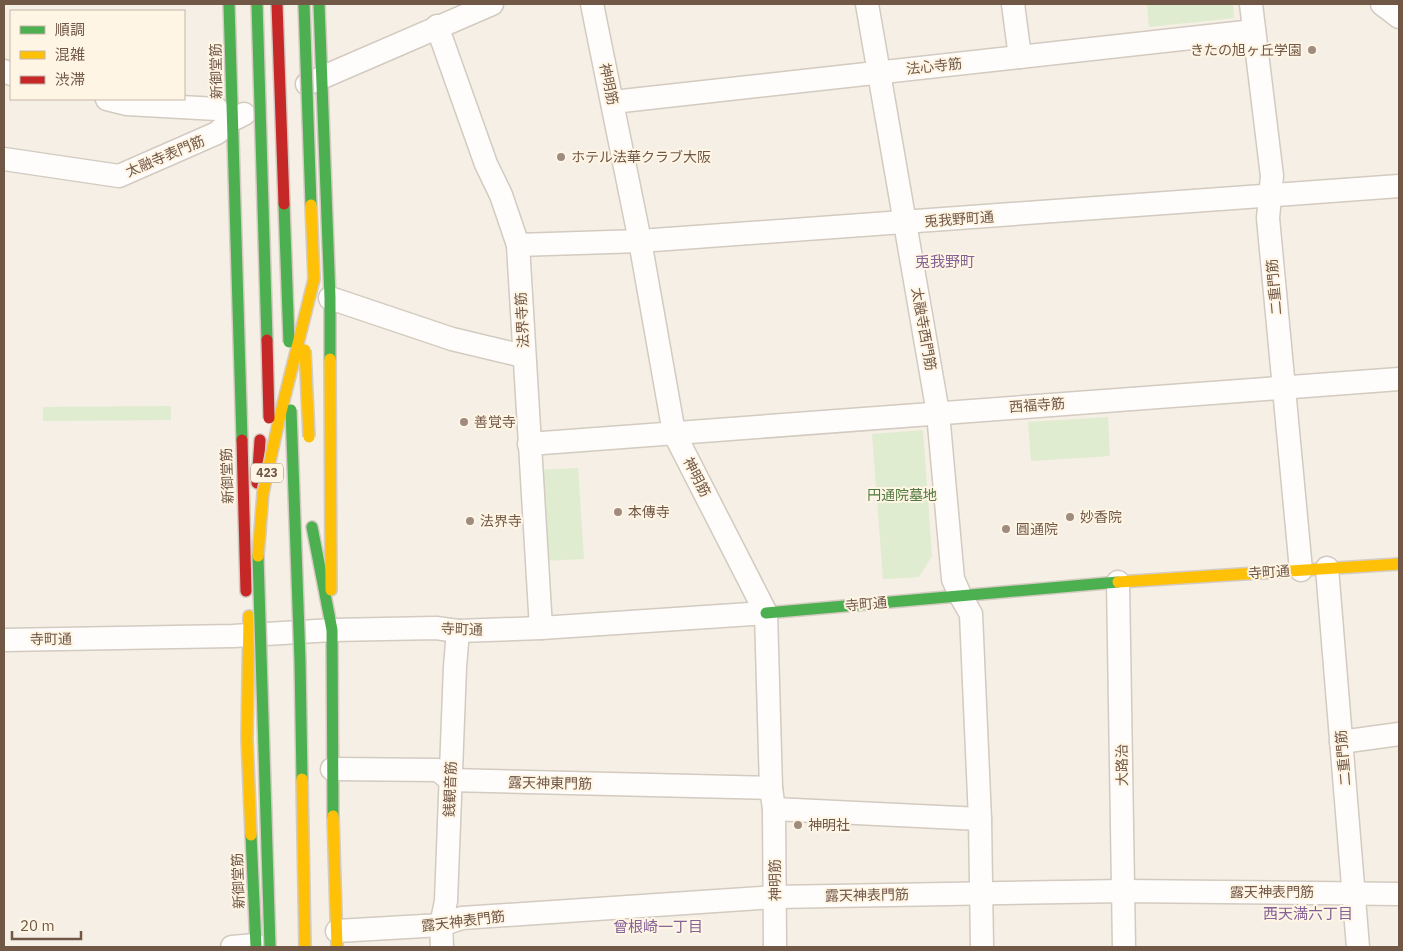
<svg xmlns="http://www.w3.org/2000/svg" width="1403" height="951" viewBox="0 0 1403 951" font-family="'IBM Plex Sans','Noto Sans JP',sans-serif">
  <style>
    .green { fill: #dfeccf }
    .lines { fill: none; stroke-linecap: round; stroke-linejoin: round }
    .street-casing { stroke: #d3cac0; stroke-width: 25 }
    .fast-casing { stroke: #d5cbc2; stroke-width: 14 }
    .slow-casing { stroke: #d5cbc2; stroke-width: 14 }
    .jam-casing { stroke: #d5cbc2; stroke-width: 14 }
    .street { stroke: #fefdfb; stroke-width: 22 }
    .fast { stroke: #4caf50; stroke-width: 11 }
    .slow { stroke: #ffc107; stroke-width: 11 }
    .jam { stroke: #c62828; stroke-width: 11 }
    .fast-bridge-casing { stroke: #d4cbc3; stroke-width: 14; stroke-linecap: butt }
    .slow-bridge-casing { stroke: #d4cbc3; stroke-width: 14; stroke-linecap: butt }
    .jam-bridge-casing { stroke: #d4cbc3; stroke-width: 14; stroke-linecap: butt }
    .fast-bridge { stroke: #4caf50; stroke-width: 11 }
    .slow-bridge { stroke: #ffc107; stroke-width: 11 }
    .jam-bridge { stroke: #c62828; stroke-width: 11 }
    .poi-dot { fill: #9f8c7e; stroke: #fff5e4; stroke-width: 2 }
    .labels { text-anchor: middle; stroke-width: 4; stroke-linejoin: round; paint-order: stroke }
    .shield { fill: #fff5e4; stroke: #9c8675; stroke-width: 1 }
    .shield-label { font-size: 12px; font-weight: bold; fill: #715746 }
    .poi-label { font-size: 14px; fill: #715746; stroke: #fff5e4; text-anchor: start }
    .street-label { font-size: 14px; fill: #715746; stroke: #fff5e4 }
    .park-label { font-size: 14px; fill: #4e783f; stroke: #fff5e4 }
    .neighbourhood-label { font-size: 15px; fill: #856295; stroke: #fff5e4 }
  </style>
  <rect width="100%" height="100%" fill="#f5efe5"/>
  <g class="green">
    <path d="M1147,4H1233L1234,18L1149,27Z"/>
    <path d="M171,406V420L43,421V407Z"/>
    <path d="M1108,417L1110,456L1031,461L1028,422Z"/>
    <path d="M923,430L932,556L919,577L883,579L872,434Z"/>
    <path d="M578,468L584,559L542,561L537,470Z"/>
  </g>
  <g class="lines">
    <g class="street-casing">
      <g id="street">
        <path d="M592,4L640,241L674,433L766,613L771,788L774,809L775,947"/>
        <path d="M867,4L938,413L953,579L960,595L971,614L980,819L982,947"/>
        <path d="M1013,4L1020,57"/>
        <path d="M1251,4L1272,176L1268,218L1301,570"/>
        <path d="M1382,4L1399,17"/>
        <path d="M437,26L486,164L501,195L518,245L541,628"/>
        <path d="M4,71L11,74"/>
        <path d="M307,84L492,4"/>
        <path d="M107,99L127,104L217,109"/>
        <path d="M613,102L1254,31"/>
        <path d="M4,159L119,176L217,133L232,120L244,114"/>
        <path d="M518,245L640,241L1399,186"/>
        <path d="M330,298L452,339L523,356"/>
        <path d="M529,444L1399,379"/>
        <path d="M1327,568L1358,947"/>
        <path d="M1118,582L1124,947"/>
        <path d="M4,640L233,636L332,630L436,628L458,631L541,628L766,613"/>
        <path d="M1341,742L1399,734"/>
        <path d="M332,769L438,770L450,780L771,788"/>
        <path d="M774,809L980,819"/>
        <path d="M337,931L441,925L462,918L775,897L1124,891L1399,894"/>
        <path d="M232,947L256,945"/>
        <path d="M442,947L441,925L446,901L455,667L458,631"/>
      </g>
    </g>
    <g class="fast-casing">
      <g id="fast">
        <path d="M229,4L242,440"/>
        <path d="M319,4L330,298V359"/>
        <path d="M312,527L332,630L333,816"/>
        <path d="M766,613L1118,582"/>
        <path d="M251,835L256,947"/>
      </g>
    </g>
    <g class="slow-casing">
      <g id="slow">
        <path d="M330,359L331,590"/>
        <path d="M1118,582L1399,564"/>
        <path d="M249,616L247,739L251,835"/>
        <path d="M333,816L337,947"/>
      </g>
    </g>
    <g class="jam-casing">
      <g id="jam">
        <path d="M242,440L246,591"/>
        <path d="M257,483L260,440"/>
      </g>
    </g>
    <use href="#street" class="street"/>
    <use href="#fast" class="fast"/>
    <use href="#slow" class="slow"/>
    <use href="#jam" class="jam"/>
    <g class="fast-bridge-casing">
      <g id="fast-bridge">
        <path d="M257,4L267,340"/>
        <path d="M304,4L311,205"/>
        <path d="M284,204L289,342"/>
        <path d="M291,410L300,661L302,779"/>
        <path d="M258,556L270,947"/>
      </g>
    </g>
    <g class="slow-bridge-casing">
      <g id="slow-bridge">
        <path d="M305,350L309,437"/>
        <path d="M258,556L263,493L279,420L314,279L311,205"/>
        <path d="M302,779L305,947"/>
      </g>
    </g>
    <g class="jam-bridge-casing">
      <g id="jam-bridge">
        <path d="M277,4L284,204"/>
        <path d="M267,340L269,418"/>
      </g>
    </g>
    <use href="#fast-bridge" class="fast-bridge"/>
    <use href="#slow-bridge" class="slow-bridge"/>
    <use href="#jam-bridge" class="jam-bridge"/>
  </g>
  <g class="poi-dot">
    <circle cx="1312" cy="50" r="5"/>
    <circle cx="561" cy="157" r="5"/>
    <circle cx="464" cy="422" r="5"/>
    <circle cx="618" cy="512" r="5"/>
    <circle cx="1070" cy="517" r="5"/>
    <circle cx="470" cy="521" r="5"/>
    <circle cx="1006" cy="529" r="5"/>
    <circle cx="798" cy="825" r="5"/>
  </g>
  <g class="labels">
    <rect class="shield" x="251" y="463.5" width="32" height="19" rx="4"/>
    <g class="shield-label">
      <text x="267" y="477">423</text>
    </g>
    <g class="poi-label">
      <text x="1302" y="55" text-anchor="end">きたの旭ヶ丘学園</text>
      <text x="571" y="162">ホテル法華クラブ大阪</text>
      <text x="474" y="427">善覚寺</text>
      <text x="628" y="517">本傳寺</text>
      <text x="1080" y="522">妙香院</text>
      <text x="480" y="526">法界寺</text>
      <text x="1016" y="534">圓通院</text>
      <text x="808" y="830">神明社</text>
    </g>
    <g class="street-label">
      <text transform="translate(934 66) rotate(-6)" y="5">法心寺筋</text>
      <text transform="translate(216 71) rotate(-91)" y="5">新御堂筋</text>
      <text transform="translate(609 84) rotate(78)" y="5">神明筋</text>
      <text transform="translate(165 156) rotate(-23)" y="5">太融寺表門筋</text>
      <text transform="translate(959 219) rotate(-4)" y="5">兎我野町通</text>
      <text transform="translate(1274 287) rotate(-95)" y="5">二重門筋</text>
      <text transform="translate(522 320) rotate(-93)" y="5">法界寺筋</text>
      <text transform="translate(924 329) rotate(80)" y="5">太融寺西門筋</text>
      <text transform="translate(1037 405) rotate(-4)" y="5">西福寺筋</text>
      <text transform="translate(227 476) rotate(-92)" y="5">新御堂筋</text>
      <text transform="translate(697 477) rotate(63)" y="5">神明筋</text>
      <text transform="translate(1269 572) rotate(-4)" y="5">寺町通</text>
      <text transform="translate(866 604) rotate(-5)" y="5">寺町通</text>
      <text transform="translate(462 629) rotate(2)" y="5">寺町通</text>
      <text transform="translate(51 639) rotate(-1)" y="5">寺町通</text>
      <text transform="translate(1343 758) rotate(-95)" y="5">二重門筋</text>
      <text transform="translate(1122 765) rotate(-91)" y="5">大路治</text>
      <text transform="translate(550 783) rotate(1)" y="5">露天神東門筋</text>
      <text transform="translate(450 789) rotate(-88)" y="5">銭観音筋</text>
      <text transform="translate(775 880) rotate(-91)" y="5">神明筋</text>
      <text transform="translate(238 881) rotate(-92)" y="5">新御堂筋</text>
      <text x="1272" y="897">露天神表門筋</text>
      <text transform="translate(867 895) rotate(-1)" y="5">露天神表門筋</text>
      <text transform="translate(463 921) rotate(-7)" y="5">露天神表門筋</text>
    </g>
    <g class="park-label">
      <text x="902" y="500">円通院墓地</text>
    </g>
    <g class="neighbourhood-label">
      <text x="945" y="267">兎我野町</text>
      <text x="1308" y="919">西天満六丁目</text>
      <text x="658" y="932">曾根崎一丁目</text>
    </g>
  </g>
  <rect width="1403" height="951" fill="none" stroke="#715746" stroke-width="10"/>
  <rect x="10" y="10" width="175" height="90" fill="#fff5e4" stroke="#c6b6a5"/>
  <rect x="20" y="26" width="25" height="8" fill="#4caf50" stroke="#c6b6a5"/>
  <text x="55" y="35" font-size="15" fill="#715746">順調</text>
  <rect x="20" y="51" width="25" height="8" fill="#ffc107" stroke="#c6b6a5"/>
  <text x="55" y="60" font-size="15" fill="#715746">混雑</text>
  <rect x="20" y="76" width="25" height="8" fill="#c62828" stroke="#c6b6a5"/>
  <text x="55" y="85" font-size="15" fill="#715746">渋滞</text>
  <path d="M12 931v8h69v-8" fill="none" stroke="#715746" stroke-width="2.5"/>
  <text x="20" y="931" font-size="15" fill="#715746" stroke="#fff5e4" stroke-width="4" paint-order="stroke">20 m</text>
</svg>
